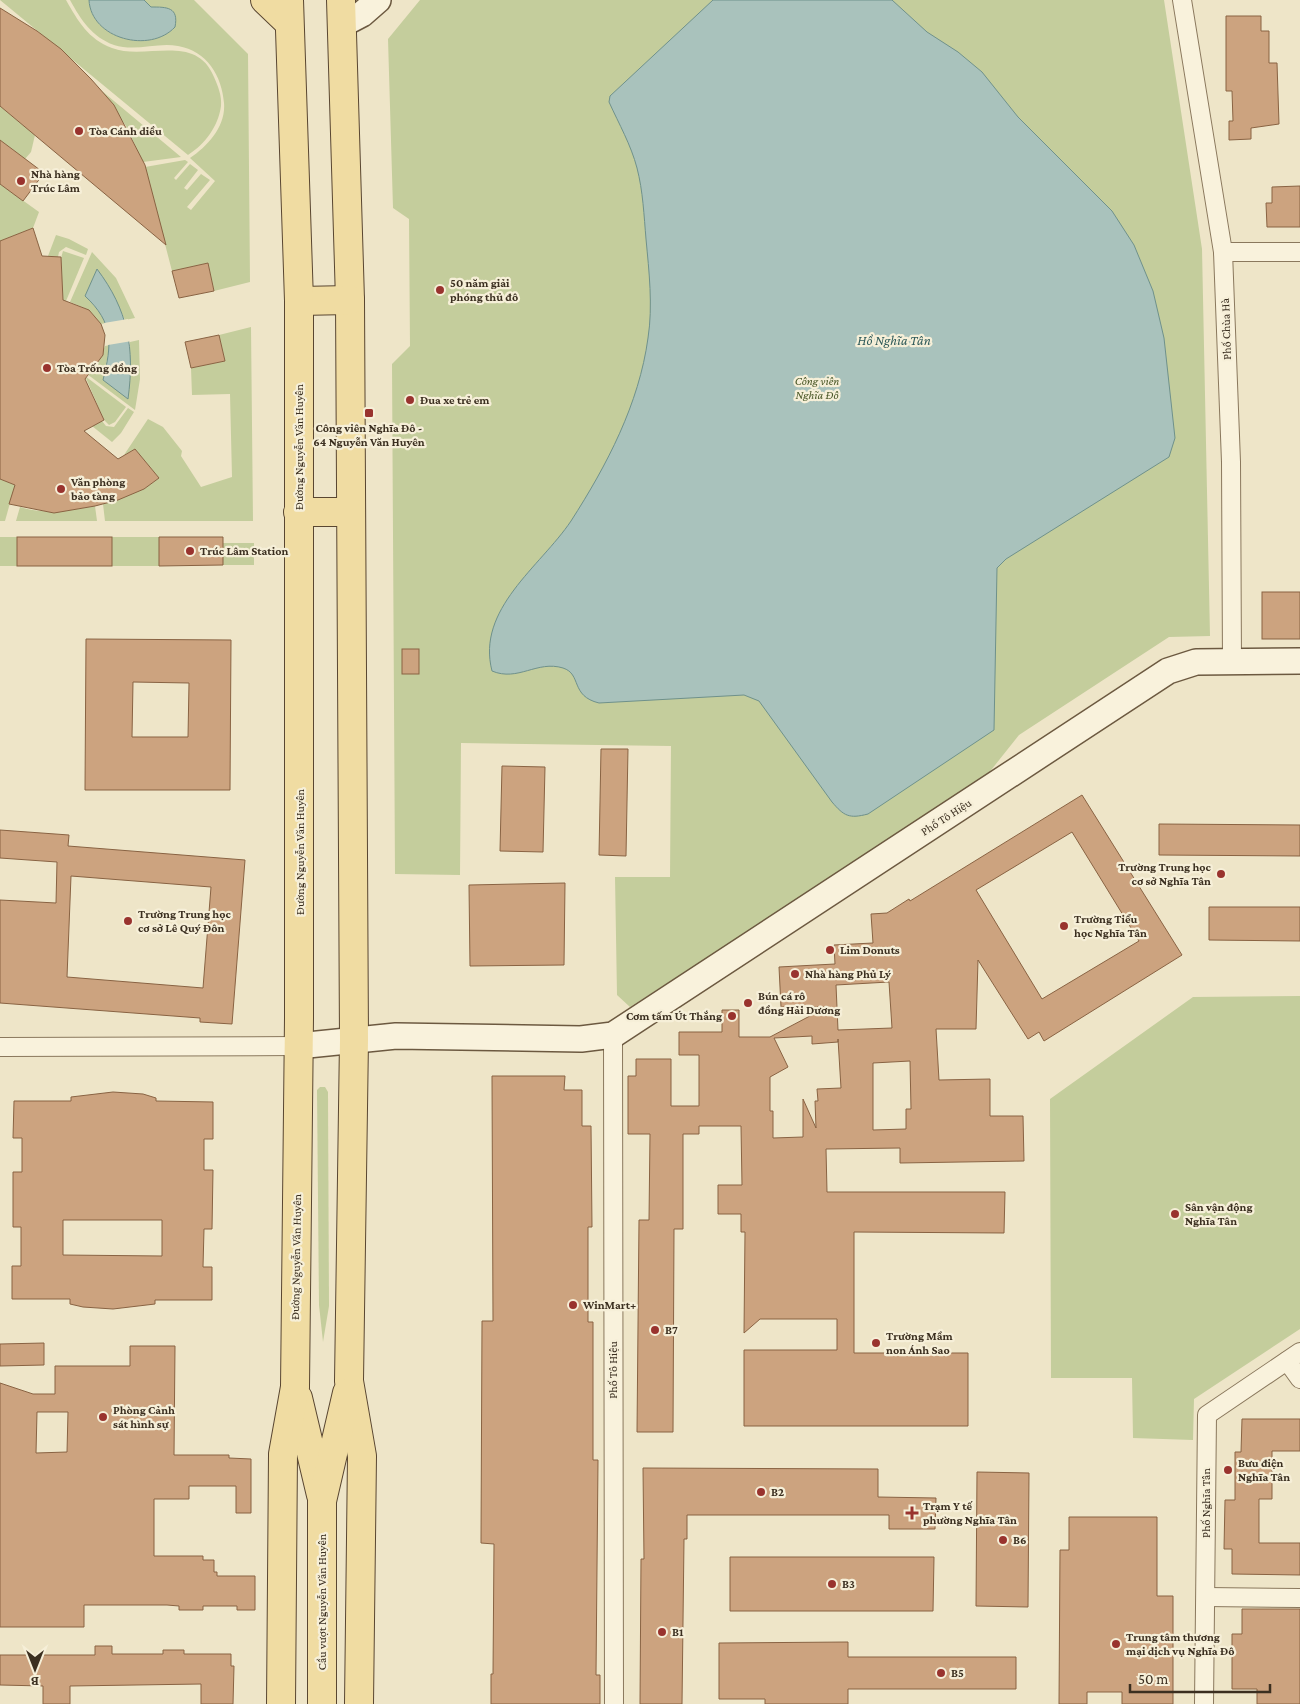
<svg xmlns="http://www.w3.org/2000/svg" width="1300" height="1704" viewBox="0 0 1300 1704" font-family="'Crimson Pro',serif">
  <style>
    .green { fill: #c4cd9c }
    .water { fill: #a9c2bc; stroke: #6f918b }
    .pier { fill: #eee5c8 }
    .building { fill: #cca37f; stroke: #896343; fill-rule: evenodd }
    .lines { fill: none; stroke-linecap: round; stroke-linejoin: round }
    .street-casing { stroke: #8a785d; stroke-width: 20 }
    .secondary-casing { stroke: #6c5940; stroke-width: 28 }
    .primary-casing { stroke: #594631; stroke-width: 30 }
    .street { stroke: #f9f2dc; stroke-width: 18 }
    .secondary { stroke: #f9f2dc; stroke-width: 25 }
    .primary { stroke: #f0dca2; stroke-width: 28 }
    .poi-dot { fill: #99332e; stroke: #f6efd8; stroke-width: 2 }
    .labels { text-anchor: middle; stroke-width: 4.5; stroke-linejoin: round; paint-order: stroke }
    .poi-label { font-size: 12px; font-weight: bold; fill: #3b2f20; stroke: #f6efd8; text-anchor: start }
    .street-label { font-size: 12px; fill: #3b2f20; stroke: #f6efd8 }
    .park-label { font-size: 12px; font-style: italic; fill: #495727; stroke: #f6efd8 }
    .water-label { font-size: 14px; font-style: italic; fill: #305b5a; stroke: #f6efd8 }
  </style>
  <rect width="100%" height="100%" fill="#eee5c8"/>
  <g class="green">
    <path d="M0,0H66C78,21 88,39 112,48C145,61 196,32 214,77C218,86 222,96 221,106C218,127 205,144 188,155Z"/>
    <path d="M70,0H89C91,39 150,54 175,27L163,7H151L144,0H194L248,54L250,282L214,291L208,263L172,271L145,167L185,160L188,162L174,178L176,180L190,164L198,170L184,188L187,190L201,174L210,180L187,207L191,210L215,181L190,158C208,146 226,126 224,103C222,76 207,51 178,46C157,42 136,52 114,45C92,37 81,20 70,0Z"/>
    <path d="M420,0H1164L1202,249L1210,636L1169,637L1019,735L980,784L630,1007L617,995L615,877H670L671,746L461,743L460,875L395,874L392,364L410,346L409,219L393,208L388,39Z"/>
    <path d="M102,91L181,157L143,162L126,126Z"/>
    <path d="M0,106L35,135L31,152L25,159L0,140Z"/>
    <path d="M0,184L39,212L33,228L0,241Z"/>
    <path d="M56,235L69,239L88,249L86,255L66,247L59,252L58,257L48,256Z"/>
    <path d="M63,251L84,258L66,301L63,302L61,258Z"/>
    <path d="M92,252L116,278L135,318L125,320L104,279L85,296L101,313L106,323L101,324L89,310L70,302Z"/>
    <path d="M251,327L253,521H105L103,504L144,489L159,478L135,449L124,455L148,419L163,427L182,451L181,456L201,487L232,477L230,394L192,395L191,368L225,361L219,335Z"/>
    <path d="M139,340L140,379L135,410L87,374L98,364L105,346L110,345L103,380L128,398L130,342Z"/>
    <path d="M85,376L126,407L115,422L109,425L104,420Z"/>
    <path d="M128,408L134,412L121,433L112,442L92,426L102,421L106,426L114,427Z"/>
    <path d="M0,479L15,485L5,521H0Z"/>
    <path d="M95,506L97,521H16L20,507C44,515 70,510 95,506Z"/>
    <rect x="0" y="537" width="17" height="29"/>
    <rect x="112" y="537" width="47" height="29"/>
    <rect x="223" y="543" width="31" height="22"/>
    <path d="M1300,996V1329L1194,1399L1193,1440L1133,1438L1132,1378H1051L1050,1099L1193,997Z"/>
    <path d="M320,1087H325L328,1092L329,1306L323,1342L319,1305L317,1090Z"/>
  </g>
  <g class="water">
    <path d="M89,0H144L151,7C167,7 179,7 175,27C150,54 91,39 89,0Z"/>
    <path d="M713,0H892L927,32L958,52L982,72L1018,117L1112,211L1134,245L1153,291L1164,338L1175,438L1169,457L1006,559L997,568L994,730L868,814C849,819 844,816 832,802L759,701L744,695L599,703C570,696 582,674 563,668C537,660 518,682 492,671C476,609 540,567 571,521C607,465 639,404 648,338C653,306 649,271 646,239C644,216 643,191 637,168C631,145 619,124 609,102L610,96Z"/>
    <path d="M97,269C128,310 135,348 128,399L103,380C112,344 114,323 85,296Z"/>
  </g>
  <path class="pier" d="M128,319L132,341L108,345L104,323Z"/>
  <g class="building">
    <path d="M0,8L37,31L61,49L91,79L114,105L145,165L166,245L0,106Z"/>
    <path d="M1226,16H1261V31H1269V63H1277L1279,124L1251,128V139L1229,140V121H1233L1232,91H1226Z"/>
    <path d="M0,140L44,173L23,201L0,184Z"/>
    <path d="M1300,186V227H1267L1266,203H1272V187Z"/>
    <path d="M33,228L42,256L61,257L63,300L89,310L101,324L105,335L103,355L85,379L104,420L84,431L118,459L135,449L159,478L144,489L118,500L95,506L54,513L9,504L15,485L0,479V241Z"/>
    <path d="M208,263L214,291L179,298L172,271Z"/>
    <path d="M219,335L225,361L191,368L185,342Z"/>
    <rect x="17" y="537" width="95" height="29"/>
    <path d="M159,537H223V565L159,566Z"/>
    <rect x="1262" y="592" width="38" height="47"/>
    <path d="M86,639L231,640L230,790H85ZM133,682L189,683L188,737H132Z"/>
    <rect x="402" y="649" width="17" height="25"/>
    <path d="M601,749H628L626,856L599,855Z"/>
    <path d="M502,766L545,767L543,852L500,851Z"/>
    <path d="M1082,795L1182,955L1044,1041L1039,1032L1028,1039L978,960L976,1029H936L939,1080L990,1079V1116H1023L1024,1161L900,1163V1148L826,1149L827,1192H1005L1004,1233L854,1232V1353H968V1426H744V1350H837V1319H760L744,1333L745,1232H741V1214H718V1185H742L741,1126H699V1134H683V1229H674L673,1432H637L639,1220H649L650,1134H628V1076H636V1059H671V1106H699V1055H679V1032H722V1010H739V1037H770L827,1007H781L779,967L835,964L834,945L873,943L871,914L887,913L909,899L910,901ZM1072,832L1139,941L1042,999L976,890ZM889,982L892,1028L838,1030L836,985ZM812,1036V1044L838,1042V1039L841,1088L817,1089L818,1101H815L816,1128L803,1099V1137L773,1138V1111H770V1077L788,1067L774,1038ZM910,1061L911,1109H906V1129L873,1130V1063Z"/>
    <path d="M1159,824L1300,825V856L1159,855Z"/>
    <path d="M0,830L69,835L68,846L245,860L232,1024L200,1022V1018L0,1003V900L56,903L57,862L0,858ZM71,876L211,887L203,988L67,977Z"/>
    <path d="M565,883L564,965L470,966L469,885Z"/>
    <path d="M1209,907H1300V941L1209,940Z"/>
    <path d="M492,1076H565L564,1090H582V1126H591L592,1227H588V1322H593V1460H598L596,1675H600V1704H491V1674H493L494,1544L481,1543L482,1321H493Z"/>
    <path d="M113,1092L143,1094L156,1098V1101L213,1102V1139H204V1170H213L212,1229H204L203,1267H212V1300H155V1304L113,1309L83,1307L70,1304V1299H12V1266H21V1227H13V1172H22V1138H13L14,1101H71V1097ZM63,1220H162V1256L63,1255Z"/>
    <path d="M44,1343V1365L0,1366V1344Z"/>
    <path d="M130,1346H175L174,1455H229V1458L251,1459V1513H236V1486H189V1499H154V1556H203V1560H214V1572H217V1576H255V1610H237V1606H203V1610H179V1606L167,1605H84V1627H0V1383L33,1394H55V1366H130ZM37,1412H68L67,1452L36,1453Z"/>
    <path d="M1242,1419H1300V1451H1272V1499H1259V1543H1300V1575L1232,1574V1549H1224L1225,1500H1235V1452H1241Z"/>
    <path d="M643,1468L878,1469V1497L936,1498L935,1529H889V1515H687V1539H684L682,1704H640L641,1559H644Z"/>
    <path d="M977,1472L1029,1473L1028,1607L976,1606Z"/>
    <path d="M1069,1517H1157V1596H1173V1704H1122V1692H1087V1704H1059L1060,1550H1069Z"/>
    <path d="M730,1557H934L933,1611H730Z"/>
    <path d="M1242,1609H1300V1704H1257V1689H1232V1634H1242Z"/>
    <path d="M848,1642V1657H1016V1689H848V1704H765V1699H719V1643Z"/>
    <path d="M95,1646H112V1654H163V1650H184V1654H231V1666H234L233,1704H201V1684L70,1686V1704H43V1686L0,1685V1655H95Z"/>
  </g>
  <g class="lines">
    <g class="street-casing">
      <g id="street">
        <path d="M1182,0L1223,252L1231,462L1232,662"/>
        <path d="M1223,252H1300"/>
        <path d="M613,1035L614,1704"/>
        <path d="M0,1047L298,1046"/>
        <path d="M1287,1361L1300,1379"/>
        <path d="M1206,1597L1300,1598"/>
        <path d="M1204,1704L1207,1415L1300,1352"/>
      </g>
    </g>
    <g class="secondary-casing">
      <g id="secondary">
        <path d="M341,25L362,14L378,0"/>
        <path d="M298,1046L396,1036L581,1039L613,1035L1168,671L1196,662L1300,661"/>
      </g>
    </g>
    <g class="primary-casing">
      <g id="primary">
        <path d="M265,0L289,23"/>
        <path d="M341,0L350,300L354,1040L349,1381L362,1456L359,1704"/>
        <path d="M299,301L350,300"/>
        <path d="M298,512H351"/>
        <path d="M298,1398L321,1495"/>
        <path d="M281,1704L283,1454L295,1387L299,1018V301L289,0"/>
        <path d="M322,1704V1501L347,1393"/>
      </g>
    </g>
    <use href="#street" class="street"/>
    <use href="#secondary" class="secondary"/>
    <use href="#primary" class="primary"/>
  </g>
  <g class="poi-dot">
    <circle cx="79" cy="131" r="5"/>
    <circle cx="21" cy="181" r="5"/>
    <circle cx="440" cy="290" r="5"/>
    <circle cx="47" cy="368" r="5"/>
    <circle cx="410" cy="400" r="5"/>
    <rect x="364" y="408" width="10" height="10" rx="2.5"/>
    <circle cx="61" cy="489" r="5"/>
    <circle cx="190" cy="551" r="5"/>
    <circle cx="1221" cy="874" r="5"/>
    <circle cx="128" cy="921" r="5"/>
    <circle cx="1064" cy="926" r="5"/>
    <circle cx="830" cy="950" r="5"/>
    <circle cx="795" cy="974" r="5"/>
    <circle cx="748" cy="1003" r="5"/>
    <circle cx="732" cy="1016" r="5"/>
    <circle cx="1175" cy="1214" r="5"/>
    <circle cx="573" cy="1305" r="5"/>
    <circle cx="655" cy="1330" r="5"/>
    <circle cx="876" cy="1343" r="5"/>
    <circle cx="103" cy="1417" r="5"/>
    <circle cx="1228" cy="1470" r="5"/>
    <circle cx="761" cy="1492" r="5"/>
    <path d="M909.5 1505.5h5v5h5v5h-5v5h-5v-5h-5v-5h5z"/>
    <circle cx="1003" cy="1540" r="5"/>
    <circle cx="832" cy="1584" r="5"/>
    <circle cx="662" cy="1632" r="5"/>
    <circle cx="1116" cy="1644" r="5"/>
    <circle cx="941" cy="1673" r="5"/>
  </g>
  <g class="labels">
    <g class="poi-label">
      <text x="89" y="135">Tòa Cánh diều</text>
      <text x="31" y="178">Nhà hàng<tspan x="31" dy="14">Trúc Lâm</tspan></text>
      <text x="450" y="287">50 năm giải<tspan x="450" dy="14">phóng thủ đô</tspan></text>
      <text x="57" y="372">Tòa Trống đồng</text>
      <text x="420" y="404">Đua xe trẻ em</text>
      <text x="369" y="432" text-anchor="middle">Công viên Nghĩa Đô -<tspan x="369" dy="14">64 Nguyễn Văn Huyên</tspan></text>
      <text x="71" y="486">Văn phòng<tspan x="71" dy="14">bảo tàng</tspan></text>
      <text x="200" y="555">Trúc Lâm Station</text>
      <text x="1211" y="871" text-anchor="end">Trường Trung học<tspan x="1211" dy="14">cơ sở Nghĩa Tân</tspan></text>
      <text x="138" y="918">Trường Trung học<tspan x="138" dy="14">cơ sở Lê Quý Đôn</tspan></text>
      <text x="1074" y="923">Trường Tiểu<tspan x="1074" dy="14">học Nghĩa Tân</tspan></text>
      <text x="840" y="954">Lim Donuts</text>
      <text x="805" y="978">Nhà hàng Phủ Lý</text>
      <text x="758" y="1000">Bún cá rô<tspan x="758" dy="14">đồng Hải Dương</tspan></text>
      <text x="722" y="1020" text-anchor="end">Cơm tấm Út Thắng</text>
      <text x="1185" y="1211">Sân vận động<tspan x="1185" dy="14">Nghĩa Tân</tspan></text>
      <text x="583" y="1309">WinMart+</text>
      <text x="665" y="1334">B7</text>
      <text x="886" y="1340">Trường Mầm<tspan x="886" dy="14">non Ánh Sao</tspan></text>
      <text x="113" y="1414">Phòng Cảnh<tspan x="113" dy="14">sát hình sự</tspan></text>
      <text x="1238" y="1467">Bưu điện<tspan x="1238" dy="14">Nghĩa Tân</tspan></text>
      <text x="771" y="1496">B2</text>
      <text x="923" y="1510">Trạm Y tế<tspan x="923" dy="14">phường Nghĩa Tân</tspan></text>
      <text x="1013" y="1544">B6</text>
      <text x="842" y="1588">B3</text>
      <text x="672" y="1636">B1</text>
      <text x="1126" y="1641">Trung tâm thương<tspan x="1126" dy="14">mại dịch vụ Nghĩa Đô</tspan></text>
      <text x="951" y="1677">B5</text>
    </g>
    <g class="street-label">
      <text transform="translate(1226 329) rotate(-92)" y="4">Phố Chùa Hà</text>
      <text transform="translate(299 447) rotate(-90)" y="4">Đường Nguyễn Văn Huyên</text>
      <text transform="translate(946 817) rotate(-33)" y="4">Phố Tô Hiệu</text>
      <text transform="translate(300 852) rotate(-90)" y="4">Đường Nguyễn Văn Huyên</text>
      <text transform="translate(296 1257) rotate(-89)" y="4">Đường Nguyễn Văn Huyên</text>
      <text transform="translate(613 1370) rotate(-90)" y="4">Phố Tô Hiệu</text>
      <text transform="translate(1206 1503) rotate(-90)" y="4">Phố Nghĩa Tân</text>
      <text transform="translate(322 1602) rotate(-90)" y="4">Cầu vượt Nguyễn Văn Huyên</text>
    </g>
    <g class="park-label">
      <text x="817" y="385">Công viên<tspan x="817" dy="14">Nghĩa Đô</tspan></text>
    </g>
    <g class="water-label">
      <text x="894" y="345">Hồ Nghĩa Tân</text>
    </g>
  </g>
  <g transform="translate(35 1669) rotate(180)" stroke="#f6efd8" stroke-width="4" paint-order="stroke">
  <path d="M0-4L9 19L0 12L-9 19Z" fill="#3b2f20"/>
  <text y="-8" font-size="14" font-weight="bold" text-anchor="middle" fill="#3b2f20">B</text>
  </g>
  <path d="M1130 1684v8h140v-8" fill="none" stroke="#3b2f20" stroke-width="2.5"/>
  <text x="1138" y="1684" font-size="15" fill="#3b2f20" stroke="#f6efd8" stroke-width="4" paint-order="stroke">50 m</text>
</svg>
